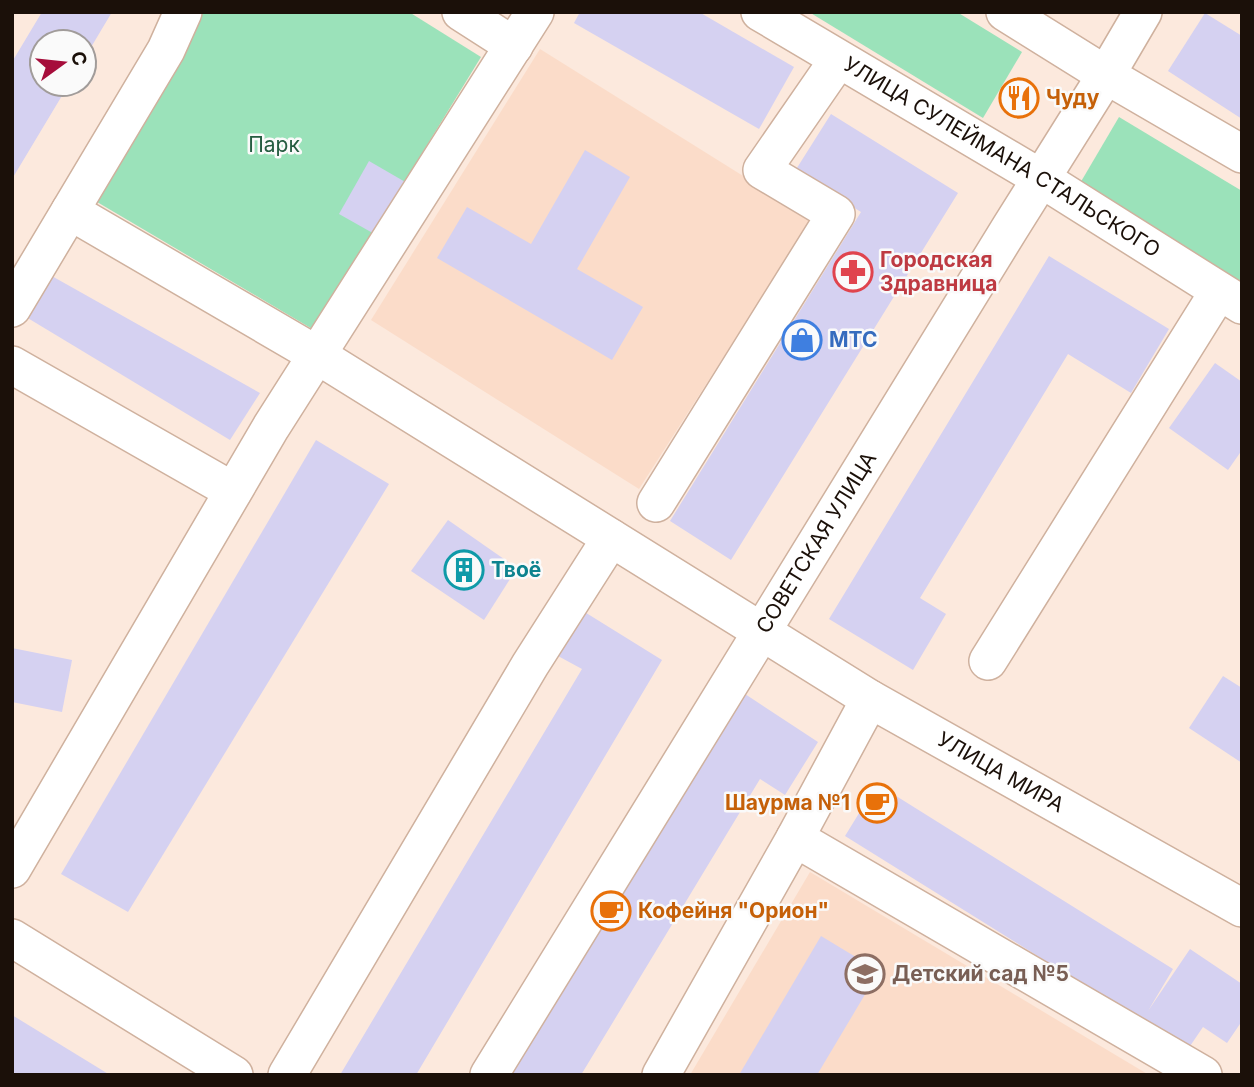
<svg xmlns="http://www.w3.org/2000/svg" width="1254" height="1087" viewBox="0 0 1254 1087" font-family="Inter,sans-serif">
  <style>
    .built { fill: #fbdcc9 }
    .green { fill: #9be2ba }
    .building { fill: #d5d1f1 }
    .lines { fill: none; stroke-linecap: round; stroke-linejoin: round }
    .minor-casing { stroke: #cfb19e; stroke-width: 40 }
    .minor { stroke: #fff; stroke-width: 37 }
    .labels { text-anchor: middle; stroke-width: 5; stroke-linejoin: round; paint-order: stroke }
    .food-label { font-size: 21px; font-weight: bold; fill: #c56008; stroke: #fafafa; text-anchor: start }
    .park-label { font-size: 21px; fill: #255d41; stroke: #fafafa }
    .street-label { font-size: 21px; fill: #1b1009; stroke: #fafafa }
    .health-label { font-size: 21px; font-weight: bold; fill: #be3a42; stroke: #fafafa; text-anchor: start }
    .shop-label { font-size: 21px; font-weight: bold; fill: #366cbe; stroke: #fafafa; text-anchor: start }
    .culture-label { font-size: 21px; font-weight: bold; fill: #0d838f; stroke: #fafafa; text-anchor: start }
    .education-label { font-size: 21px; font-weight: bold; fill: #785e54; stroke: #fafafa; text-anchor: start }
  </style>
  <rect width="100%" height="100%" fill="#fce9dd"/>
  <g class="built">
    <path d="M540,49L812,219L639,489L371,320Z"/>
    <path d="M810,872L1149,1075H690Z"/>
  </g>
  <g class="green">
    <path d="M199,12H409L481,57L314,330L92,199Z"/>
    <path d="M809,12H957L1022,52L983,118Z"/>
    <path d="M1119,117L1242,191V282L1079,185Z"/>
  </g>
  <g class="building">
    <path d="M42,12H112L84,59V42H42V84H69L12,179V62Z"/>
    <path d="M580,12H699L794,67L759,129L574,23Z"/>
    <path d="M1205,13L1242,36V119L1168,71Z"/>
    <path d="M831,114L958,193L731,560L670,521L861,212L795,171Z"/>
    <path d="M585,150L630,177L577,269L643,307L612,360L437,258L467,207L531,244Z"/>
    <path d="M369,161L407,183L378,236L339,214Z"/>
    <path d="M1049,256L1169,329L1131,393L1068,354L920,598L946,614L913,670L829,619Z"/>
    <path d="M50,275L260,393L230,440L26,317Z"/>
    <path d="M1215,363L1242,382V450L1228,470L1169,428Z"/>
    <path d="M316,440L389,484L128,912L61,874Z"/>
    <path d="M448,520L517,568L484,620L411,571Z"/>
    <path d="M583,611L662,660L416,1075H340L582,669L558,656Z"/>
    <path d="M12,648L72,660L62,712L12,702Z"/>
    <path d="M1223,676L1242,688V763L1189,728Z"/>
    <path d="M745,694L818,742L785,795L760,779L581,1075H511Z"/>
    <path d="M877,784L1173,969L1148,1011L1190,949L1242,984V1021L1227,1043L1203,1027L1186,1052L1142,1021L845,836Z"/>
    <path d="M821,936L879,971L817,1075H739Z"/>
    <path d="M12,1015L110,1075H12Z"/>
  </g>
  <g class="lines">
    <g class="minor-casing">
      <g id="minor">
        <path d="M461,12L514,46"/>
        <path id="s1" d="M760,12L1042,179L1242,305"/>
        <path d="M1005,12L1106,75L1242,154"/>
        <path id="s2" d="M70,211L317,355L870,699L1242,908"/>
        <path d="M12,308L166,50L183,12"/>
        <path d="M12,365L233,491"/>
        <path d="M656,503L836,214L762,170L838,60"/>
        <path d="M988,661L1219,291"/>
        <path d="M870,699L795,838L1203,1075"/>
        <path d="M12,869L271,427L535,12"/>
        <path d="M12,938L234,1075"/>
        <path d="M287,1075L530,665L611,538"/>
        <path id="s3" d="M489,1075L1010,228L1106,75L1143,12"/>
        <path d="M661,1075L795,838"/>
      </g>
    </g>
    <use href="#minor" class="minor"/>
  </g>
  <defs>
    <g id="restaurant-ring" transform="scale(2.0125)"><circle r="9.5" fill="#fafafa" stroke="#e8710a" stroke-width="1.5"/><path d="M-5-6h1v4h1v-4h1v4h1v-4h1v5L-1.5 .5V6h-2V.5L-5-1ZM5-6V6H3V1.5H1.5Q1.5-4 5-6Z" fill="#e8710a"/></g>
    <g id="pharmacy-ring" transform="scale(2.0125)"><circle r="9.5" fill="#fafafa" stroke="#e0444e" stroke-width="1.5"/><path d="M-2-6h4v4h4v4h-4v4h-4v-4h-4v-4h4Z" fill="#e0444e"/></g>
    <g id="shop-ring" transform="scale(2.0125)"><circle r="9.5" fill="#fafafa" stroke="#3f7fe0" stroke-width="1.5"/><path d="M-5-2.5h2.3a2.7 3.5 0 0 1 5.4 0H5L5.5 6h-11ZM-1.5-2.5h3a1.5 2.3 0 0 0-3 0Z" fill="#3f7fe0"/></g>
    <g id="building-ring" transform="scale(2.0125)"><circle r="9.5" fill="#fafafa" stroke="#0f9aa8" stroke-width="1.5"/><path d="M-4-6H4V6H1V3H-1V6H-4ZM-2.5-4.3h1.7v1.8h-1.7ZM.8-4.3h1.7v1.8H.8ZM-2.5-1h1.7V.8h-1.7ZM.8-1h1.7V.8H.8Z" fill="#0f9aa8"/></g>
    <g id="cafe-ring" transform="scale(2.0125)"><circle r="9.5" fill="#fafafa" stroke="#e8710a" stroke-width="1.5"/><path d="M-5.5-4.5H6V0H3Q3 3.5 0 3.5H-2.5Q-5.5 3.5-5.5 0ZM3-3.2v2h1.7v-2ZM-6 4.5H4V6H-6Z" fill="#e8710a"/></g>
    <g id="school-ring" transform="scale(2.0125)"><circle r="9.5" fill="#fafafa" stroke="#8d6e63" stroke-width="1.5"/><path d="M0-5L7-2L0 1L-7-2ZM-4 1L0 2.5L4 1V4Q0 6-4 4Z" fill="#8d6e63"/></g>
  </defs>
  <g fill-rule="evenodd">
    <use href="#restaurant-ring" x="1019" y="98"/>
    <use href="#pharmacy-ring" x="853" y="272"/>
    <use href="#shop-ring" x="802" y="340"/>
    <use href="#building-ring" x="464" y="570"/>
    <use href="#cafe-ring" x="877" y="803"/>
    <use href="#cafe-ring" x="611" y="911"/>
    <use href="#school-ring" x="865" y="974"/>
  </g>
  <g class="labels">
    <g class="food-label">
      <text x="1046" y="105">Чуду</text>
      <text x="850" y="810" text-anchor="end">Шаурма №1</text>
      <text x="638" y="918">Кофейня "Орион"</text>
    </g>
    <g class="park-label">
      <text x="274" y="152">Парк</text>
    </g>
    <g class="street-label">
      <text dy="7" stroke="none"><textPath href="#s1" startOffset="282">УЛИЦА СУЛЕЙМАНА СТАЛЬСКОГО</textPath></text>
      <text dy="7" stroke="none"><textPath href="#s3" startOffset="625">СОВЕТСКАЯ УЛИЦА</textPath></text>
      <text dy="7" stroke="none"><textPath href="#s2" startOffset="1087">УЛИЦА МИРА</textPath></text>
    </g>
    <g class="health-label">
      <text x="880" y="267">Городская<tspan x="880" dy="24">Здравница</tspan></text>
    </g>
    <g class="shop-label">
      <text x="829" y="347">МТС</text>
    </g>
    <g class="culture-label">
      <text x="491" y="577">Твоё</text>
    </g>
    <g class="education-label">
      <text x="892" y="981">Детский сад №5</text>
    </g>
  </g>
  <rect width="1254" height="1087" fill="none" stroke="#1b1009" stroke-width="28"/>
  <g transform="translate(63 63) rotate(75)"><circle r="33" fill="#fafafa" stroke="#a19c9a" stroke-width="2"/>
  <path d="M0-5L12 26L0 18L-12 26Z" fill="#a60d3b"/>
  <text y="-10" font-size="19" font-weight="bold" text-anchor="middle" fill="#1b1009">С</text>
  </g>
</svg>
